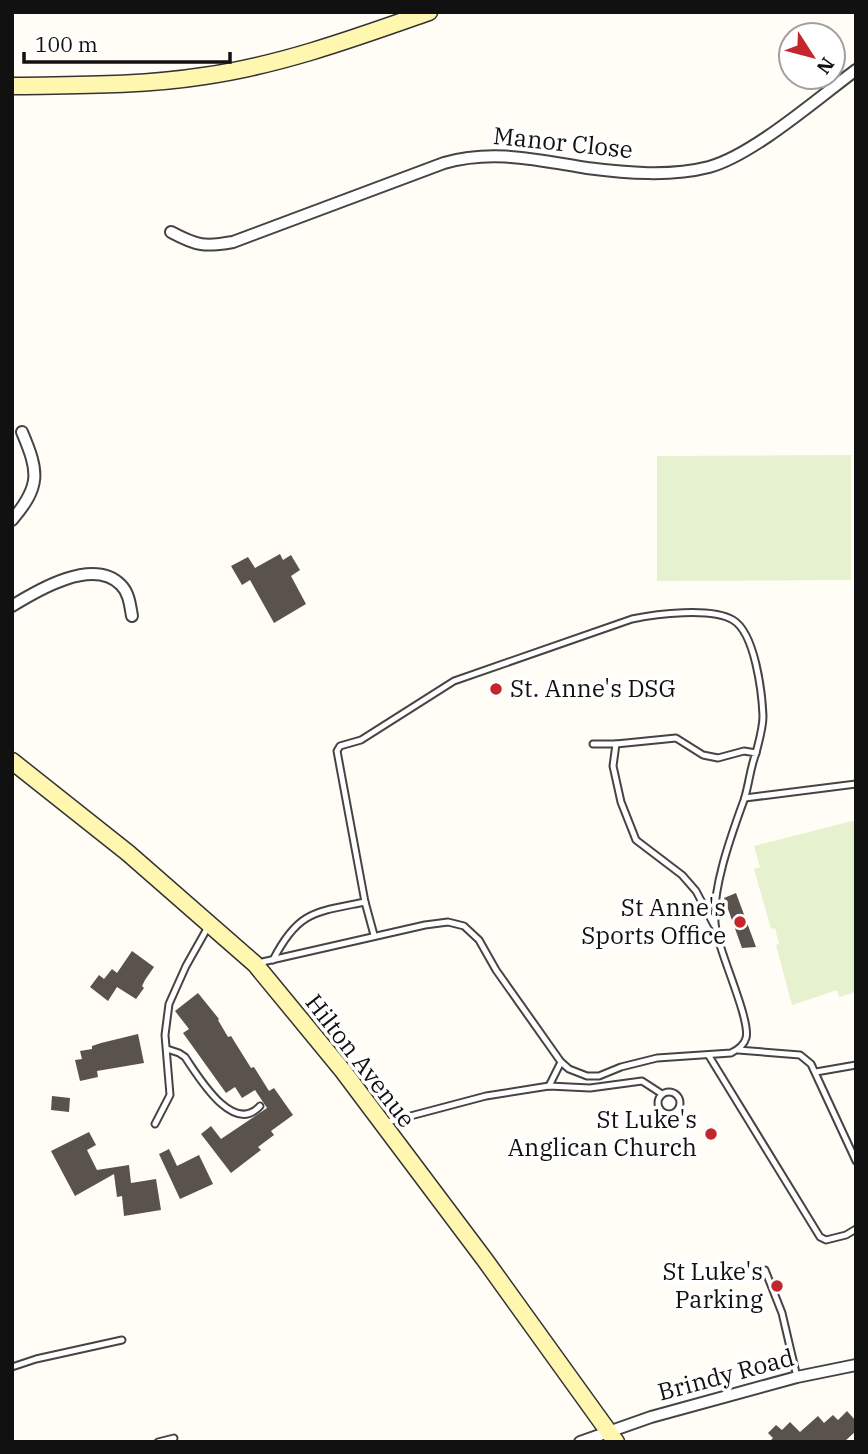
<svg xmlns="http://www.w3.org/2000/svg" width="868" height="1454" viewBox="0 0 868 1454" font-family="'IBM Plex Serif',serif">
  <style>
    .pitch { fill: #e6f2cf }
    .building { fill: #5a524d }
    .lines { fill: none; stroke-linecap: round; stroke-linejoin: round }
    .lane-casing { stroke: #444; stroke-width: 9 }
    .street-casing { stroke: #444; stroke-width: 14 }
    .secondary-casing { stroke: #333; stroke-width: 19 }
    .lane { stroke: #fff; stroke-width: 5 }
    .street { stroke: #fff; stroke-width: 10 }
    .secondary { stroke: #fff6b0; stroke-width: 16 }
    .poi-dot { fill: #c4262e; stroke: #fff; stroke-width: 2.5 }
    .labels { text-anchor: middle; stroke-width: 7; stroke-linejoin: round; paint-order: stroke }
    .street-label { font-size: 24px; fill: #111; stroke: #fff }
    .poi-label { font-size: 24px; fill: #111; stroke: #fff; text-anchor: end }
  </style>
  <rect width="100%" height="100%" fill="#fffdf5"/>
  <g class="pitch">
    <path d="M851,455V580L657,581V456Z"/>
    <path d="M856,820V992L839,997L837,990L792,1005L776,945L779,944L775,928L771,929L754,869L760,867L754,846Z"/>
  </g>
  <g class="building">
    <path d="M280,554L283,560L291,555L300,570L291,576L306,604L274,623L250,580L242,585L231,566L248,557L255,568Z"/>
    <path d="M736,893L756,947L742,948L724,898Z"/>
    <path d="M132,951L154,967L145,980L142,986L144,988L136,999L117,987L108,1001L90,987L99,975L104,979L112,969L117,973Z"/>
    <path d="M198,993L219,1019L218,1020L228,1037L231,1036L251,1068L254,1067L269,1091L274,1088L293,1115L271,1131L274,1135L258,1147L261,1150L231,1173L201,1134L211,1126L221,1139L267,1108L255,1090L242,1098L235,1087L226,1093L183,1033L189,1029L175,1011Z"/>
    <path d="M138,1034L144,1063L97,1071L98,1077L80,1081L75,1060L82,1059L80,1051L92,1049V1046L101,1043Z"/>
    <path d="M52,1096L70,1098L69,1112L51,1110Z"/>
    <path d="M89,1132L96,1145L87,1150L97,1170L129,1165L131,1183L156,1179L161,1210L124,1216L122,1196L117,1197L114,1174L75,1196L51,1151Z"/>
    <path d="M169,1149L177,1166L199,1155L213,1184L180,1199L159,1154Z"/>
    <path d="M847,1411L856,1421V1431L844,1442H769L773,1438L768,1433L776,1425L782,1430L790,1422L800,1432L818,1416L824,1423L833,1415L838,1420Z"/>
  </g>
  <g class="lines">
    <g class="lane-casing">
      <g id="lane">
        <path d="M616,744L613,766L621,802L636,840L682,875L696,891L714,925"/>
        <path d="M745,798L856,784"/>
        <path d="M374,935L365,902L337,751L340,746L361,740L454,681L632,619C656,614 711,607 733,620C755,633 762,692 763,716C763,728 759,741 756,753"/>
        <path d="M273,960C298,911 315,912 365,902"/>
        <path d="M258,963L425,925L448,922L464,926L479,940L496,970L561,1062"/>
        <path d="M167,1049L179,1053L185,1057C198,1076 233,1136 260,1106"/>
        <path d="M738,1050L800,1055L811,1064L856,1161"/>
        <path d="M709,1056L820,1237L826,1240L846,1235L856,1229"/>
        <path d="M816,1072L856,1065"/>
        <path d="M549,1086L561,1062L569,1069L587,1076H599L621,1067L657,1058L731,1053C737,1050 744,1046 746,1038C751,1021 720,954 716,930C709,895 732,833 744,800C749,785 750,768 756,753L744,751L718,758L703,755L676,738L616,744H593"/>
        <circle cx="669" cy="1103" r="11"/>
        <path d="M384,1123L486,1096L549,1086L590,1088L642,1081L662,1094"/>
        <path d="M155,1124L170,1095L165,1035L169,1004L186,966L208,927"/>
        <path d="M765,1270L782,1313L797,1377"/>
        <path d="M12,1367L36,1359L122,1340"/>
        <path d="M158,1442L174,1438"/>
      </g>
    </g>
    <g class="street-casing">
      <g id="street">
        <path d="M171,232C197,246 205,247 233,242L444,163C493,149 537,160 587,168C626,173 670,177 709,167C753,155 818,98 856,70"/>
        <path d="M12,520C41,486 39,472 22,432"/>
        <path d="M12,606C38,590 93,557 121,585C129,593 130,605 132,616"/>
        <path d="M580,1442L651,1417L797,1377L856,1365"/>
      </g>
    </g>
    <g class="secondary-casing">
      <g id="secondary">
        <path d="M12,86C76,85 140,86 204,76C281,65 355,38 429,12"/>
        <path d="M12,761L128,853L255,964L343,1071L485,1260L616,1442"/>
      </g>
    </g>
    <use href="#lane" class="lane"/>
    <use href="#street" class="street"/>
    <use href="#secondary" class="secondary"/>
  </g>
  <g class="poi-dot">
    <circle cx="496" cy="689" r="7"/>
    <circle cx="740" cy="922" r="7"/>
    <circle cx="711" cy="1134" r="7"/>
    <circle cx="777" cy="1286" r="7"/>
  </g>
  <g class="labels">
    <g class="street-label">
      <text transform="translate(563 143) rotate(6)" y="8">Manor Close</text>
      <text transform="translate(360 1061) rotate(52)" y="8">Hilton Avenue</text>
      <text transform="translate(726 1375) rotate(-15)" y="8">Brindy Road</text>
    </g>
    <g class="poi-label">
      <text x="510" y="697" text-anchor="start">St. Anne's DSG</text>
      <text x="726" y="916">St Anne's<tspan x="726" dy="28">Sports Office</tspan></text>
      <text x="697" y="1128">St Luke's<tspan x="697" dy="28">Anglican Church</tspan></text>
      <text x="763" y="1280">St Luke's<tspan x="763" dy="28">Parking</tspan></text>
    </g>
  </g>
  <rect width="868" height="1454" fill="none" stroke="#111111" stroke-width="28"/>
  <g transform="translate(812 56) rotate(126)"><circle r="33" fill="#ffffff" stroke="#a0a0a0" stroke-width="2"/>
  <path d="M0-5L12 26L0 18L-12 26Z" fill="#c4262e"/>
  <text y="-10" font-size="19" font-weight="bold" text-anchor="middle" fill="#111111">N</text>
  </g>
  <path d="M24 52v10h206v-10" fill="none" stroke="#111111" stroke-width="3.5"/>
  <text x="35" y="52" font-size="21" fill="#111111" stroke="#ffffff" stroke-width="5" paint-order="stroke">100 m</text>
</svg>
